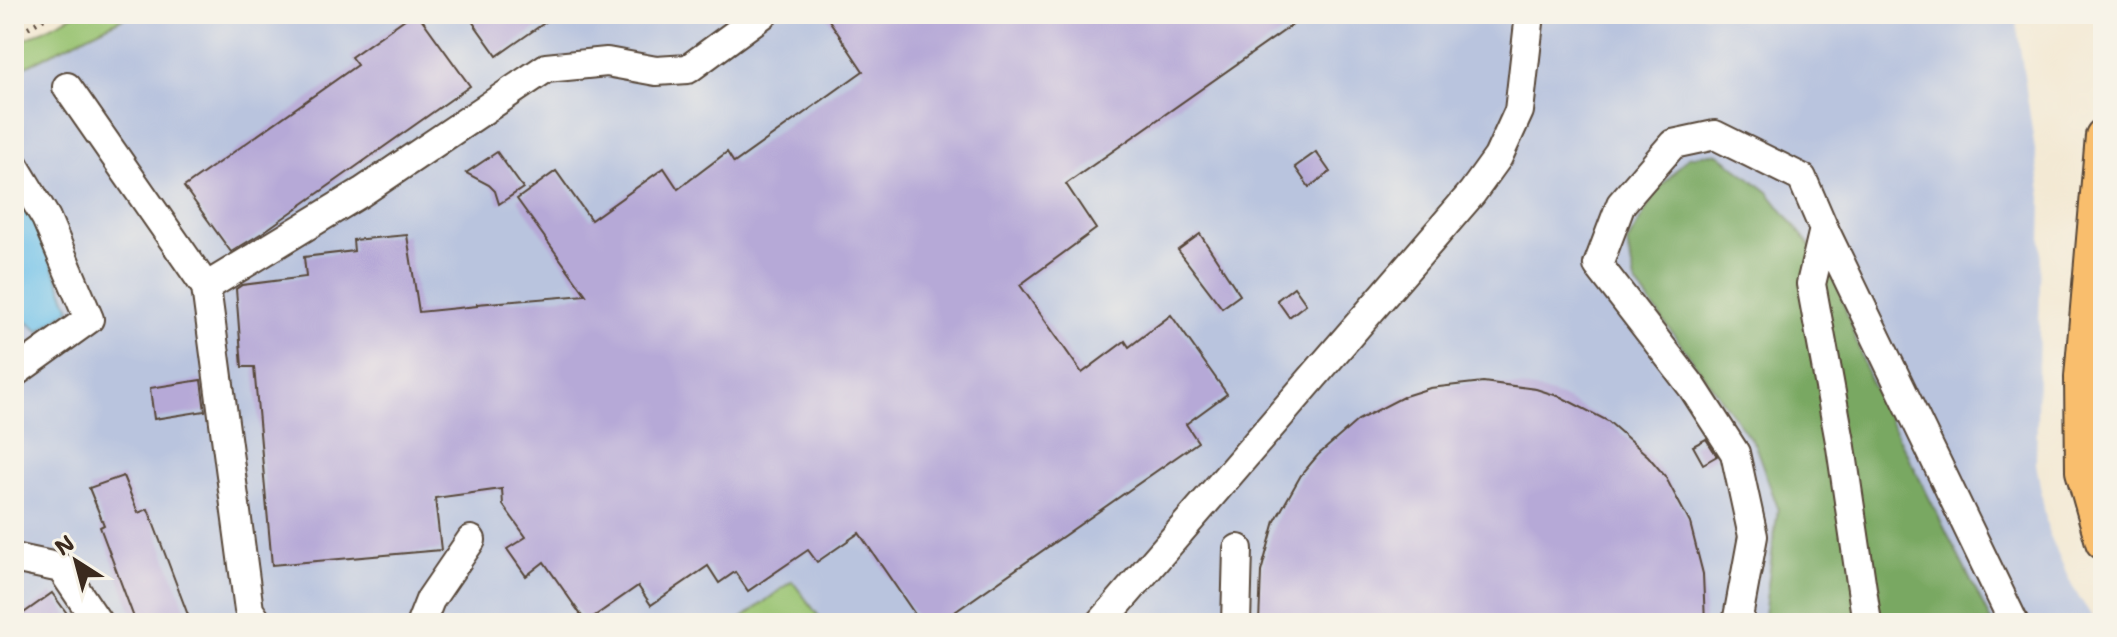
<svg xmlns="http://www.w3.org/2000/svg" width="2117" height="637" viewBox="0 0 2117 637" font-family="'Shantell Sans',sans-serif">
  <style>
    .industrial { fill: #b9c4de }
    .green { fill: #97c270; stroke: #697647; stroke-width: 2 }
    .forest { fill: #79a862; stroke: #5a6940; stroke-width: 2 }
    .water { fill: #6ec1ea; stroke: #547684; stroke-width: 2 }
    .building { fill: #b6a9d7 }
    .lines { fill: none; stroke-linecap: round; stroke-linejoin: round }
    .minor-casing { stroke: #574639; stroke-width: 32 }
    .major-casing { stroke: #574639; stroke-width: 38 }
    .path { stroke: #574639; stroke-width: 5; stroke-dasharray: 2 6; stroke-linecap: butt }
    .minor { stroke: #fff; stroke-width: 28 }
    .major { stroke: #f9be6d; stroke-width: 34 }
  </style>
  <rect width="100%" height="100%" fill="#f7f3e8"/>
  <filter id="ink" filterUnits="userSpaceOnUse"><feTurbulence type="fractalNoise" baseFrequency=".0125" numOctaves="2"/><feDisplacementMap in="SourceGraphic" scale="16" xChannelSelector="R" yChannelSelector="G"/><feConvolveMatrix kernelMatrix="1 2 1 2 8 2 1 2 1" color-interpolation-filters="sRGB"/></filter>
  <filter id="wash" filterUnits="userSpaceOnUse"><feTurbulence type="fractalNoise" baseFrequency=".006" numOctaves="4" result="noise"/><feDisplacementMap in="SourceGraphic" scale="32" xChannelSelector="R" yChannelSelector="G"/><feGaussianBlur stdDeviation="1.8" result="paint"/><feColorMatrix in="noise" values="0 0 0 0 0 0 0 0 0 0 0 0 0 0 0 0 0 1.4 0 .05"/><feComposite in="paint" operator="in"/></filter>
  <g filter="url(#wash)">
    <rect width="100%" height="100%" fill="#f3e8d2"/>
    <path class="industrial" d="M131,14H2015L2042,198L2036,463L2048,531L2072,586L2096,623H14V72Z"/>
    <g class="green">
      <path d="M75,14H131L14,72V45Z"/>
      <path d="M792,581L824,623H736Z"/>
    </g>
    <path class="forest" d="M1717,153L1768,192L1834,276L1869,378L1992,623H1763L1778,508L1755,445L1635,282L1627,243L1657,191L1688,157Z"/>
    <path class="water" d="M20,195L28,205L70,309L39,331L14,312V197Z"/>
    <g id="blocks">
      <g class="building">
        <path d="M412,14H418L470,86L262,233L231,252L184,187L357,65L351,57Z"/>
        <path d="M467,14H557L497,56Z"/>
        <path d="M825,14H1308L1066,184L1096,229L1020,285L1082,373L1125,341L1129,347L1171,315L1227,394L1186,424L1198,442L939,623H921L859,533L817,562L808,550L748,591L735,572L719,583L708,566L651,605L638,586L586,622L544,562L526,576L507,549L526,537L503,505L502,489L435,498L441,550L272,565L254,367H242L236,289L242,285L306,277L304,257L354,251L353,240L407,235L419,312L477,306V304L586,295L517,199L556,171L591,220L664,168L678,189L727,152L734,163L863,71Z"/>
        <path d="M497,152L523,188L499,204L495,191L489,185L466,173Z"/>
        <path d="M1316,152L1330,172L1309,187L1295,167Z"/>
        <path d="M1200,234L1240,295L1222,308L1178,250Z"/>
        <path d="M1294,287L1306,304L1289,317L1277,300Z"/>
        <path d="M201,380L205,411L154,419L150,388Z"/>
        <path d="M1483,382L1536,389L1561,397L1608,421L1648,456L1665,476L1690,523L1703,574L1705,623H1259L1261,572L1275,521L1301,475L1318,455L1358,420L1405,396L1430,388Z"/>
        <path d="M1706,439L1717,456L1703,464L1693,446Z"/>
        <path d="M123,476L138,513L148,509L191,623H136L100,527L104,525L89,488Z"/>
        <path d="M52,593L74,623H14V620Z"/>
      </g>
    </g>
  </g>
  <g filter="url(#ink)">
    <use href="#blocks" fill-opacity="0" stroke="#574639" stroke-width="2"/>
    <g class="lines">
      <g class="minor-casing">
        <g id="minor">
          <path d="M67,87L206,287L249,610L258,623"/>
          <path d="M14,165L46,218L89,319L14,373"/>
          <path d="M206,287L362,192L546,68L607,62L656,71L688,69L763,14"/>
          <path d="M14,558L61,568L98,623"/>
          <path d="M421,623L430,600L471,540"/>
          <path d="M1101,623L1472,193L1498,157L1519,111L1530,14"/>
          <path d="M1236,623L1238,549"/>
          <path d="M1737,623L1753,536L1735,453L1693,388L1598,265L1621,204L1673,144L1715,135L1802,178L1824,229"/>
          <path d="M1867,623L1841,447L1811,284L1824,229L2014,623"/>
        </g>
      </g>
      <g class="major-casing">
        <path id="major" d="M2103,136L2082,377L2083,471L2103,542"/>
      </g>
      <path class="path" d="M14,35L53,14"/>
      <use href="#minor" class="minor"/>
      <use href="#major" class="major"/>
    </g>
  </g>
  <rect width="2117" height="637" fill="none" stroke="#f7f3e8" stroke-width="48"/>
  <g transform="translate(76 561) rotate(324)" stroke="#f7f3e8" stroke-width="6" paint-order="stroke">
  <path d="M0-6L14 30L0 20L-14 30Z" fill="#3b2a1e"/>
  <text y="-12" font-size="22" font-weight="bold" text-anchor="middle" fill="#3b2a1e">N</text>
  </g>
</svg>
